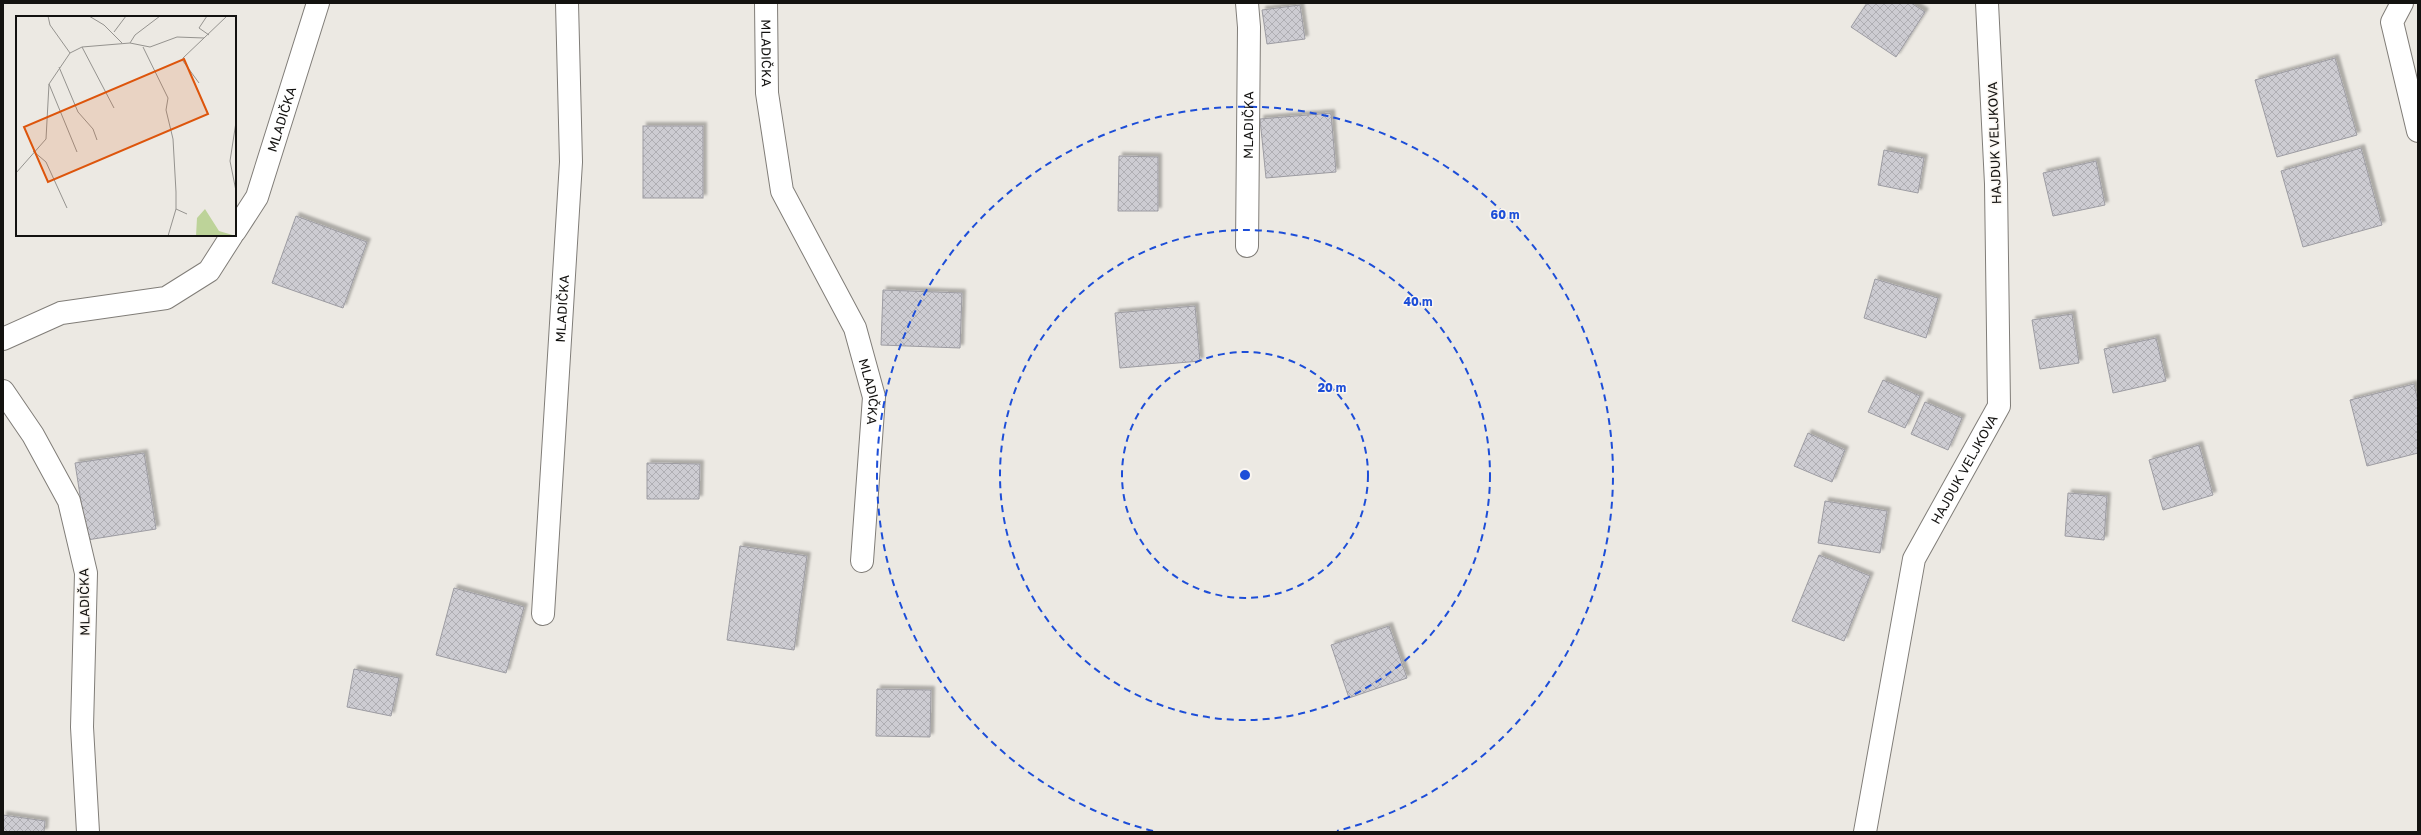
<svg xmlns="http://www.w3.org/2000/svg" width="2421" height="835" viewBox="0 0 2421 835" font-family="'Golos Text',sans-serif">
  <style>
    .building { fill: url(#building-cross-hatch); stroke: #9d9ca2; filter: url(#shadow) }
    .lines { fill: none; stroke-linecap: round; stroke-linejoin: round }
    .minor-casing { stroke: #807d78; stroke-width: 24 }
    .minor { stroke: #fff; stroke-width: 22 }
    .ring { fill: none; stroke: #1d4ed8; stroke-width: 2; stroke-dasharray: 7 5 }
    .labels { text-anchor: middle; stroke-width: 3; stroke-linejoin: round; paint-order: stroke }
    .street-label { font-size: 13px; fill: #131210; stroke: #faf6f1 }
    .inset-road { fill: none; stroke: #95938f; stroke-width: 1 }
    .view { fill: #dd550c; fill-opacity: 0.15; stroke: #dd550c; stroke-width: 2 }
    .inset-edge { fill: none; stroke: #131210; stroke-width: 2 }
    .centre { fill: #1d4ed8; stroke: #faf6f1; stroke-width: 2 }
    .ring-label { font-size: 12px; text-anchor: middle; font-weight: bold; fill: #1d4ed8; stroke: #faf6f1; stroke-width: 3; stroke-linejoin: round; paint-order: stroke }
  </style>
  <defs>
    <pattern id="building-cross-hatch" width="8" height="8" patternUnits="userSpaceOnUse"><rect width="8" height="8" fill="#cdccd2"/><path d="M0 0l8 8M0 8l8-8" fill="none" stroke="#afaeb3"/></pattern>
    <filter id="shadow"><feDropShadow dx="3.5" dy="-3.5" stdDeviation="1" flood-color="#0004"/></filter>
  </defs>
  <rect width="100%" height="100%" fill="#ece9e3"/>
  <g class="building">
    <path d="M1867,3H1911L1925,12L1896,57L1851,27Z"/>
    <path d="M1300,5L1305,39L1267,44L1262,10Z"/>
    <path d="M2335,58L2357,135L2277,157L2255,80Z"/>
    <path d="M1331,113L1336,172L1266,178L1260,119Z"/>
    <rect x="643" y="126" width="60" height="72"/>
    <path d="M2361,148L2382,225L2303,247L2281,171Z"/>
    <path d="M1884,150L1924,158L1918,193L1878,185Z"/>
    <path d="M1119,156L1158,157V211H1118Z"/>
    <path d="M2096,161L2105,205L2053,216L2043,173Z"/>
    <path d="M296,216L367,242L343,308L272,283Z"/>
    <path d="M1875,279L1938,298L1926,338L1864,318Z"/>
    <path d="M883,290L962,293L960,348L881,345Z"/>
    <path d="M1195,306L1200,361L1120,368L1115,313Z"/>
    <path d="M2072,314L2079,363L2040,369L2032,320Z"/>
    <path d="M2156,338L2166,381L2113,393L2104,349Z"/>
    <path d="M1883,380L1920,396L1905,428L1868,412Z"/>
    <path d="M2414,384L2418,402V453L2367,466L2350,400Z"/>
    <path d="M1925,402L1962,418L1948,450L1911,434Z"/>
    <path d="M1808,433L1845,450L1832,482L1794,466Z"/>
    <path d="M2199,445L2213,495L2163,510L2149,460Z"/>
    <path d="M144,453L156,529L87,540L75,463Z"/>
    <path d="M647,463L700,464L699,499H647Z"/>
    <path d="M2068,493L2107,496L2104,540L2065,536Z"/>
    <path d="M1825,501L1887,511L1880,553L1818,543Z"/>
    <path d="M740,546L807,556L794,650L727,640Z"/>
    <path d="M1819,555L1870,576L1844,641L1792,621Z"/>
    <path d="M454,588L524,607L506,673L436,655Z"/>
    <path d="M1389,626L1407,678L1349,698L1331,645Z"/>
    <path d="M354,669L399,678L391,716L347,707Z"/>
    <path d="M877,689L931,690L930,737L876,736Z"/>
    <path d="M3,815L45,821L44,832H3Z"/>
  </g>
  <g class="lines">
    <g class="minor-casing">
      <g id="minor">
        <path id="s1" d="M766,3L767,93L782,191L855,328L874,397L862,561"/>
        <path d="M2402,3L2392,22L2418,131"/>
        <path id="s2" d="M235,231L257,197L318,3"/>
        <path id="s3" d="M1247,246L1249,27L1247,3"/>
        <path d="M3,339L61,313L166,298L209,271L232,235"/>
        <path d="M3,391L33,435L69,501L86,573L82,727L88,832"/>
        <path id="s4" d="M543,614L571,162L567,3"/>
        <path id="s5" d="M1865,832L1914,559L1999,406L1996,184L1987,3"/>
      </g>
    </g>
    <use href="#minor" class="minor"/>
  </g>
  <g class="ring">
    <circle cx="1245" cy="475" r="123"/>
    <circle cx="1245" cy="475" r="245"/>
    <path d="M1153 831A368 368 0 1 1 1337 831"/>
  </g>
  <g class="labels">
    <g class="street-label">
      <text dy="5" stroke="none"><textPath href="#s1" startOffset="50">MLADIČKA</textPath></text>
      <text dy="5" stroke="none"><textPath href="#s2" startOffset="122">MLADIČKA</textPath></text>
      <text dy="5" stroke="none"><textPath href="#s3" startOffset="121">MLADIČKA</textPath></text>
      <text transform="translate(1994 143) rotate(-92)" y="5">HAJDUK VELJKOVA</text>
      <text dy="5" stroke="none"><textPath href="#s4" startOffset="306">MLADIČKA</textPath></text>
      <text dy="5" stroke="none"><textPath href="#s1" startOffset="410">MLADIČKA</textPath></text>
      <text dy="5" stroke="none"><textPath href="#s5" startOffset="380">HAJDUK VELJKOVA</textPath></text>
      <text transform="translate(84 602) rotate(-91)" y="5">MLADIČKA</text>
    </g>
  </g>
  <g transform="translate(16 16)">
    <rect width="220" height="220" fill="#ece9e3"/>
    <path d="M189,193L203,215L220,220H180L181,202Z" fill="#bdd399"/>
    <path class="inset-road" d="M32,0L34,9L54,37M73,0L88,9L106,27M191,0L183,12L193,19M98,16L110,0M114,27L119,19L144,0M66,31L98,92M127,31L152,82L150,94L157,123L160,176V193L152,220M43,51L62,96L77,113L81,124M183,67L167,45V42L188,22M33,68L61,136M220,106L214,145L220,175M17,135L30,146L51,192M0,157L30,123L33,68L54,37L66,31L114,27L134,31L161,21L188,22L211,0M160,193L171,198"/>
    <path class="view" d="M168,43L192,98L32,166L8,111Z"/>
    <rect width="220" height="220" class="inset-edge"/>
  </g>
  <circle cx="1245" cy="475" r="6" class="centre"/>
  <g class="ring-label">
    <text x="1505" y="219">60 m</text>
    <text x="1418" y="306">40 m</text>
    <text x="1332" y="392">20 m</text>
  </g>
  <rect width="2421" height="835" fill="none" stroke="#131210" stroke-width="8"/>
</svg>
